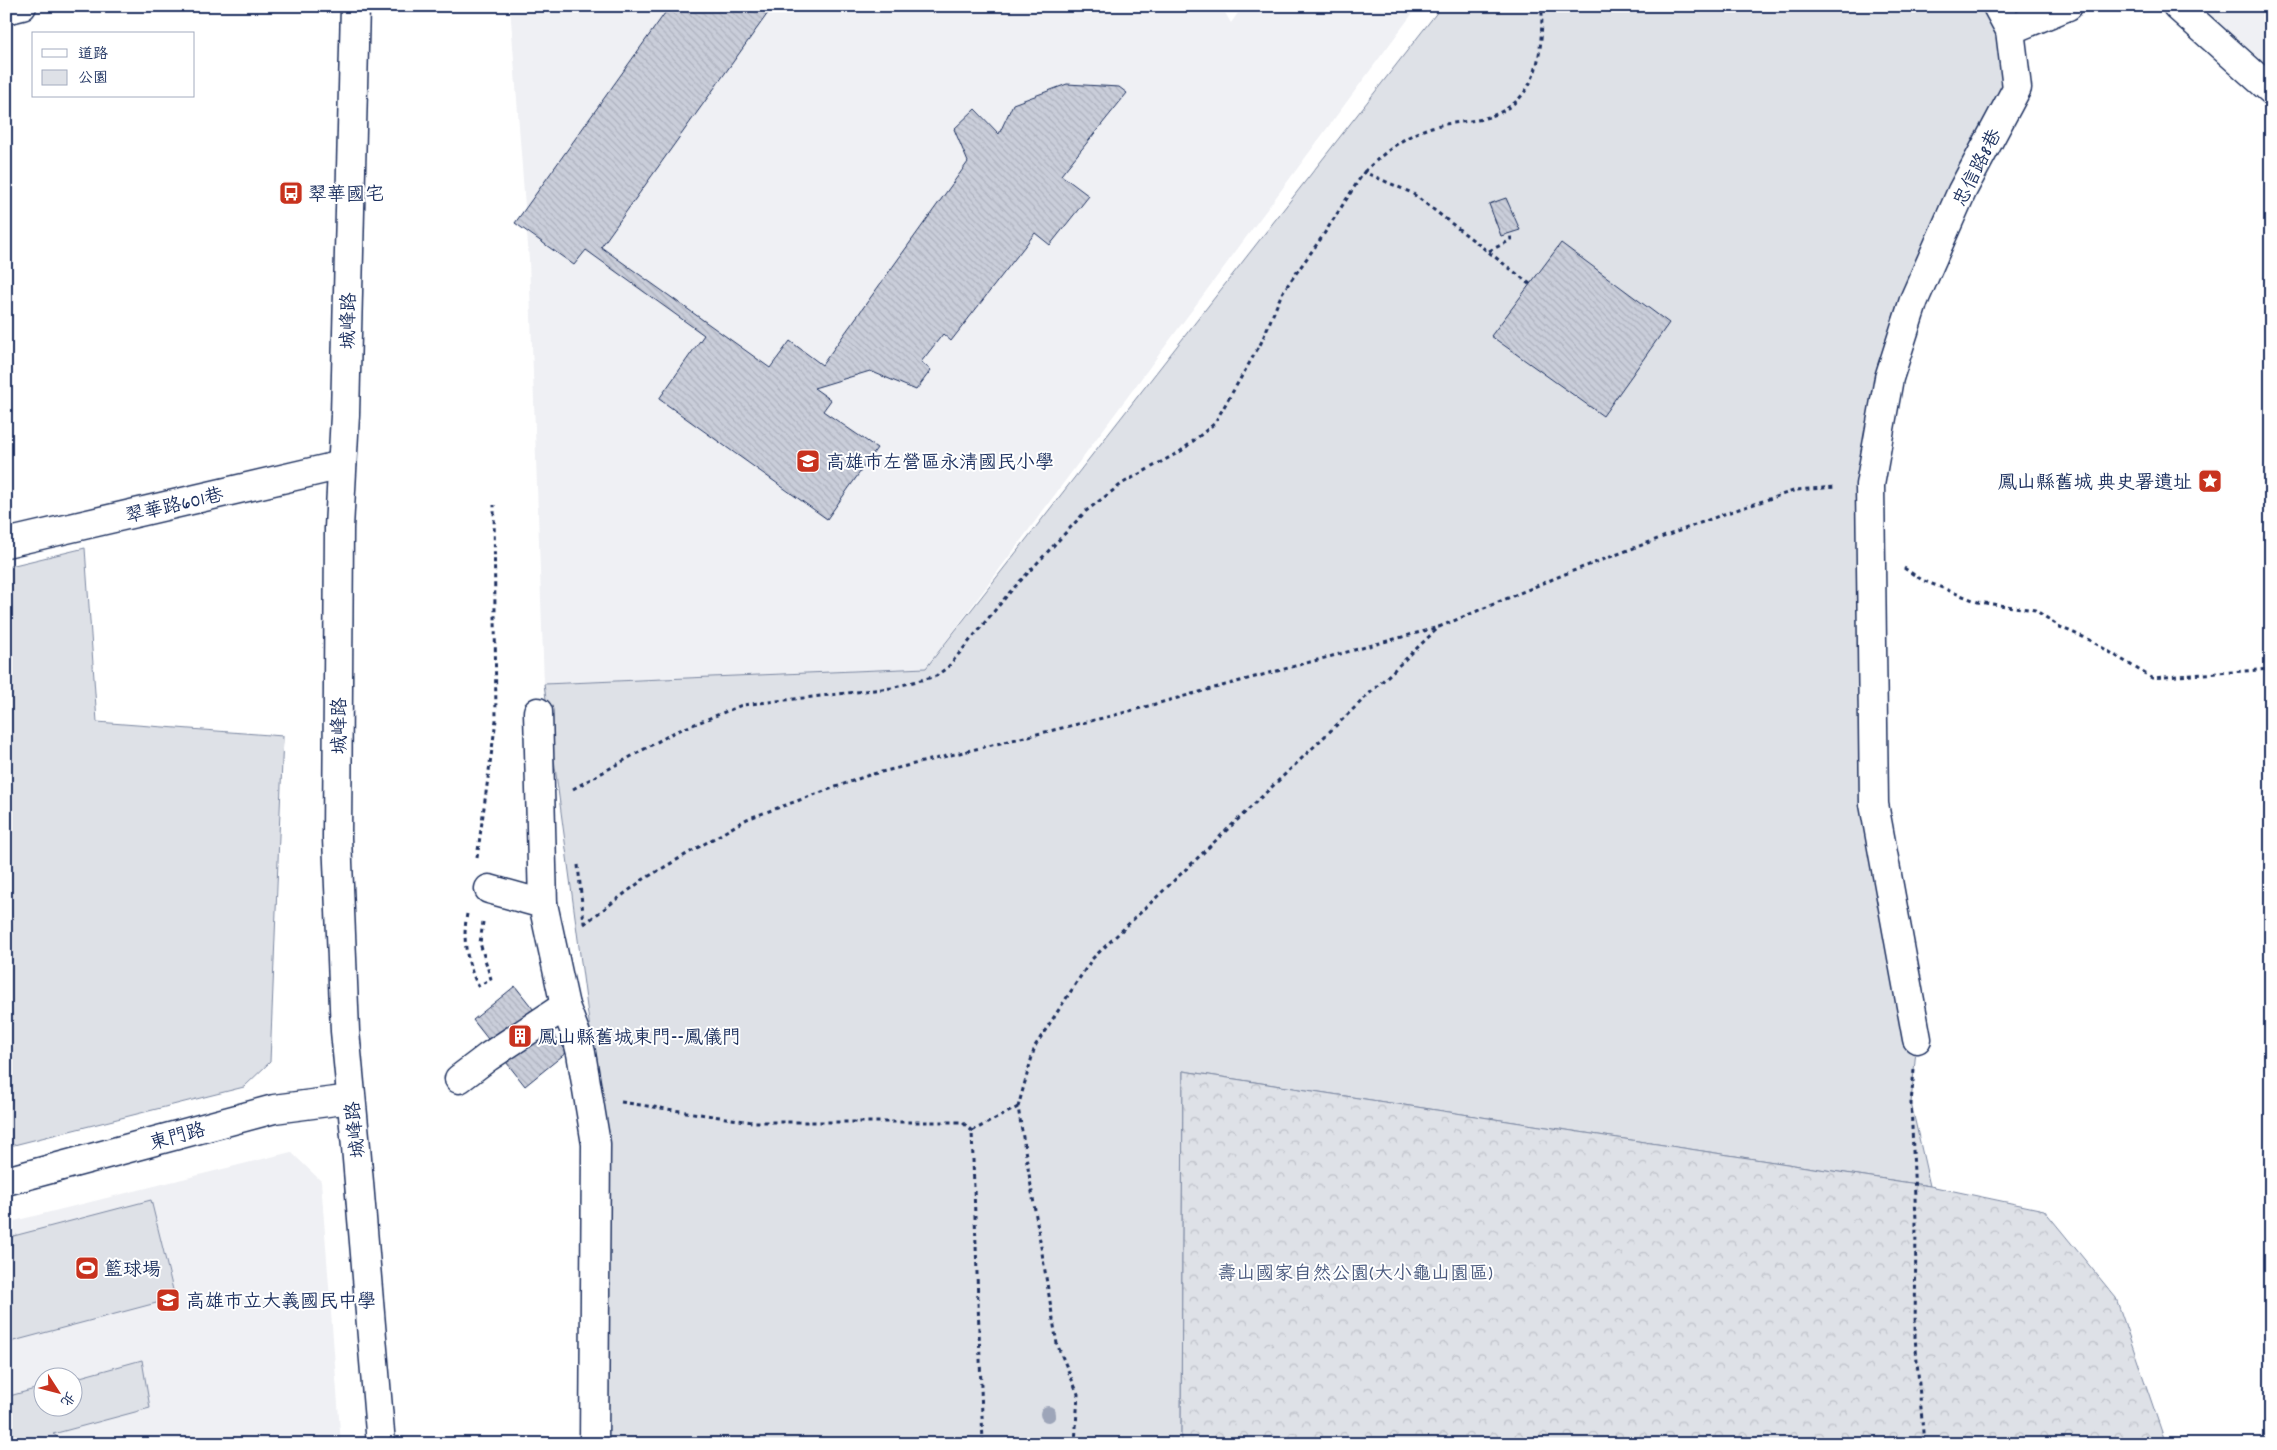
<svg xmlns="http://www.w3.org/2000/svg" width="2277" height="1450" viewBox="0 0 2277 1450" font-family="Dekko,'LXGW WenKai TC',sans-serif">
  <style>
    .built { fill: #eff0f4; fill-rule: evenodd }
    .green { fill: #dee1e7; stroke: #7c88a2 }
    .forest { fill: url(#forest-crowns); stroke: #7c88a2 }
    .building { fill: url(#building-back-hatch); stroke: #1b2f5e }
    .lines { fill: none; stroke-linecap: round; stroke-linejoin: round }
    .minor-casing { stroke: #1b2f5e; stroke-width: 31 }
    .path { stroke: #1b2f5e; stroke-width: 3; stroke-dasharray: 4 4; stroke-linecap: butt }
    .minor { stroke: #fff; stroke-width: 28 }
    .tree { fill: #9da5b9 }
    .labels { text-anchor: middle; stroke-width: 4; stroke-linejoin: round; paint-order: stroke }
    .street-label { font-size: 19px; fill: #1b2f5e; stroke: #fff }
    .poi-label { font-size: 19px; fill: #1b2f5e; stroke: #fff; text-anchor: start }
    .park-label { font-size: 19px; fill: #4c5c80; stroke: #fff }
  </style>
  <defs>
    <pattern id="forest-crowns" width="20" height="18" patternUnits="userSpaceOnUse" patternTransform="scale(1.25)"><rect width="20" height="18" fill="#dee1e7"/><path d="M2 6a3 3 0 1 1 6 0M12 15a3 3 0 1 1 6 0" fill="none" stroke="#bec1c9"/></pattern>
    <pattern id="building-back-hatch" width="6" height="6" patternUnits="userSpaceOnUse" patternTransform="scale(1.25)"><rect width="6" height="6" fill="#caceda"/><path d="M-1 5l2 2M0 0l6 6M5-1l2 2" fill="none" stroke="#adb1be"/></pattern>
  </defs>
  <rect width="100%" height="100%" fill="#fff"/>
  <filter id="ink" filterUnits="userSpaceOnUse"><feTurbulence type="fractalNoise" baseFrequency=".02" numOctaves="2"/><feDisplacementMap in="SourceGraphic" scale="10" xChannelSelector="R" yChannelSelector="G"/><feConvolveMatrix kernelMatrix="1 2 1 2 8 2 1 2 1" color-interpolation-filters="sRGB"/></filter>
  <g filter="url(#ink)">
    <g class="built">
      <path d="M510,6H1221L1231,23L1243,6H1418L926,668L544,684L529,260Z"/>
      <path d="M2198,6H2271V80Z"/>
      <path d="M291,1152L321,1181L341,1444H6V1223ZM42,1378H72V1408H42Z"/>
    </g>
    <g class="green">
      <path d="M1442,6H1997L2017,88L1962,191L1879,440L1874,804L1917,1039L1911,1103L1930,1186L1183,1071L1181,1444H603L593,1052L544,684L926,668Z"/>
      <path d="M85,548L97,722L283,736L270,1062L244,1087L6,1147V567Z"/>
      <path d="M151,1200L175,1298L6,1343V1238Z"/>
      <path d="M142,1360L150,1408L53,1434L68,1444H6V1397L42,1387V1408H72L73,1379Z"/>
    </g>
    <path class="forest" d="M1183,1071L1930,1186L2044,1210L2116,1298L2166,1444H1181Z"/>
    <g class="building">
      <path d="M670,6H773L601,247L770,368L790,341L822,365L968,162L954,129L975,109L999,134L1013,104L1067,84L1119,87L1127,93L1061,175L1089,196L1050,245L1035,233L951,341L943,334L921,362L931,370L916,390L870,371L814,388L831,400L823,411L877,448L827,519L659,399L704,335L586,250L574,265L515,223Z"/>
      <path d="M1506,198L1520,230L1501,236L1489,204Z"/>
      <path d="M1561,243L1669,323L1603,416L1491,336Z"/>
      <path d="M515,986L567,1052L525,1086L473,1020Z"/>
    </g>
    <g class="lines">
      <g class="minor-casing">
        <g id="minor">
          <path d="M355,6L345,415L339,528L337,838L345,1031L356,1147L381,1444"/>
          <path d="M1997,6L2010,30"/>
          <path d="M2177,6L2271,90"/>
          <path d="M6,10L22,6"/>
          <path d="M6,543L342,465"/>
          <path d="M538,712L543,904"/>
          <path d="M489,889L543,904L565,1006"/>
          <path d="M1917,1039L1874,804L1870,485L1889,378L1914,300L1962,191L2017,88L2010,30L2068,6"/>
          <path d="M459,1079L488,1057L565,1006L577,1037L581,1053L596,1144L594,1444"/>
          <path d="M6,1181L274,1109L351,1099"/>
        </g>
      </g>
      <g class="path">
        <path d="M1364,172C1383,154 1401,138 1426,129C1443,122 1464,123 1482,119C1539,104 1542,56 1542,6"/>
        <path d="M1489,251L1511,240L1510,233"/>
        <path d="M1904,568L1922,580L1978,602L2035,610L2060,627L2090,640L2152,678L2271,669"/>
        <path d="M573,789L673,733L742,705L891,688L936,676L948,667L1010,592L1086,511L1123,483L1181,451L1214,424L1261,343L1282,293L1322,237L1364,172L1412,193L1530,284"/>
        <path d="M477,858L496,720L494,505"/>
        <path d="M578,865L584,923"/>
        <path d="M467,914C462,940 467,963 478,986L491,979L480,943L483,922"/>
        <path d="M584,924L644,879L747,819L869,775L1115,715L1439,627"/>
        <path d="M1914,1070L1911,1103L1916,1221L1915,1337L1924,1444"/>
        <path d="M621,1102L752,1122H962L972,1131L983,1444"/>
        <path d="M972,1131L1018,1107"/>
        <path d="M1075,1444L1078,1394L1057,1344L1018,1107L1035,1046L1092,959L1439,627L1565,574L1724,514L1796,490L1837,487"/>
      </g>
      <use href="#minor" class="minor"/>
    </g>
    <circle class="tree" cx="1048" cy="1414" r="8"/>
  </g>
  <defs>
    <g id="bus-square" transform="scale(1.25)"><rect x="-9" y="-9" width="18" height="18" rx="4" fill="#c8321e" stroke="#fff"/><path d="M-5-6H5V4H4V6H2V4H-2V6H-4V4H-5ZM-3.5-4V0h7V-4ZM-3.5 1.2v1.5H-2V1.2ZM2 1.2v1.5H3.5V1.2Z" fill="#fff"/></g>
    <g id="school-square" transform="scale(1.25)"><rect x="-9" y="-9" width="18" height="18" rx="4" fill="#c8321e" stroke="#fff"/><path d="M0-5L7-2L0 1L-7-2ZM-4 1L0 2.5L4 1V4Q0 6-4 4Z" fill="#fff"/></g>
    <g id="sight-square" transform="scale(1.25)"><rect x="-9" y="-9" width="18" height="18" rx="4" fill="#c8321e" stroke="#fff"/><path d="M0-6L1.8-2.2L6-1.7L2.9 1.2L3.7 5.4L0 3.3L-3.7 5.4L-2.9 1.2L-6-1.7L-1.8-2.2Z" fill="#fff"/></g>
    <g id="building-square" transform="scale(1.25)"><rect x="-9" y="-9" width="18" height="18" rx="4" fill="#c8321e" stroke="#fff"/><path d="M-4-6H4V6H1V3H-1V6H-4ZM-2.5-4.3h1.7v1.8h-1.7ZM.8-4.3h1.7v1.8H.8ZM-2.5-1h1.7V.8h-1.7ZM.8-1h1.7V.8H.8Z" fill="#fff"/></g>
    <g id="stadium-square" transform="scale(1.25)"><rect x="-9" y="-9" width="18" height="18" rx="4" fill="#c8321e" stroke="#fff"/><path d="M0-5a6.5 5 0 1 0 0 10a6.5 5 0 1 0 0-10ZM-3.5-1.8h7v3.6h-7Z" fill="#fff"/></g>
  </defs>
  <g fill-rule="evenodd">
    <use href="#bus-square" x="291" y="193"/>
    <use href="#school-square" x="808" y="461"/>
    <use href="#sight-square" x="2210" y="481"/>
    <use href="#building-square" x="520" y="1036"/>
    <use href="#stadium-square" x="87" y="1268"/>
    <use href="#school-square" x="168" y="1300"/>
  </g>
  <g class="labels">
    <g class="street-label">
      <text transform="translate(1976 167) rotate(-63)" y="7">忠信路8巷</text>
      <text transform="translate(347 321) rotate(-89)" y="7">城峰路</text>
      <text transform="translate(174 504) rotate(-13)" y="7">翠華路601巷</text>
      <text transform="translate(338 726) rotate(-90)" y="7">城峰路</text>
      <text transform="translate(354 1130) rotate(-96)" y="7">城峰路</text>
      <text transform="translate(177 1135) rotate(-15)" y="7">東門路</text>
    </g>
    <g class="poi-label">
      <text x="308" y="200">翠華國宅</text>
      <text x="826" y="468">高雄市左營區永清國民小學</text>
      <text x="2192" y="488" text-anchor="end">鳳山縣舊城 典史署遺址</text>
      <text x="538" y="1043">鳳山縣舊城東門--鳳儀門</text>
      <text x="104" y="1275">籃球場</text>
      <text x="186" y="1307">高雄市立大義國民中學</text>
    </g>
    <g class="park-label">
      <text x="1355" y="1279">壽山國家自然公園(大小龜山園區)</text>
    </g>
  </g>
  <rect width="2277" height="1450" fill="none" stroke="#fff" stroke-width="25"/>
  <rect x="12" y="12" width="2252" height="1425" fill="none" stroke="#1b2f5e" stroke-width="2" filter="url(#ink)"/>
  <rect x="32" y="32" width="162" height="65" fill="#ffffff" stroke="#a4acbf"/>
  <rect x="42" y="49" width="25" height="8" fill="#ffffff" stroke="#a4acbf"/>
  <text x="78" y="58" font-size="15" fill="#1b2f5e">道路</text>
  <rect x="42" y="70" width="25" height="15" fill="#dee1e7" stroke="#a4acbf"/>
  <text x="78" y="82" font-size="15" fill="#1b2f5e">公園</text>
  <g transform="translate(58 1392) rotate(126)"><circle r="24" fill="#ffffff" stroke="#a4acbf"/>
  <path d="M0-4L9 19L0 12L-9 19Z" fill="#c8321e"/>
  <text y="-8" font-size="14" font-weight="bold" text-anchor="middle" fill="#1b2f5e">北</text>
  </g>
</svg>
